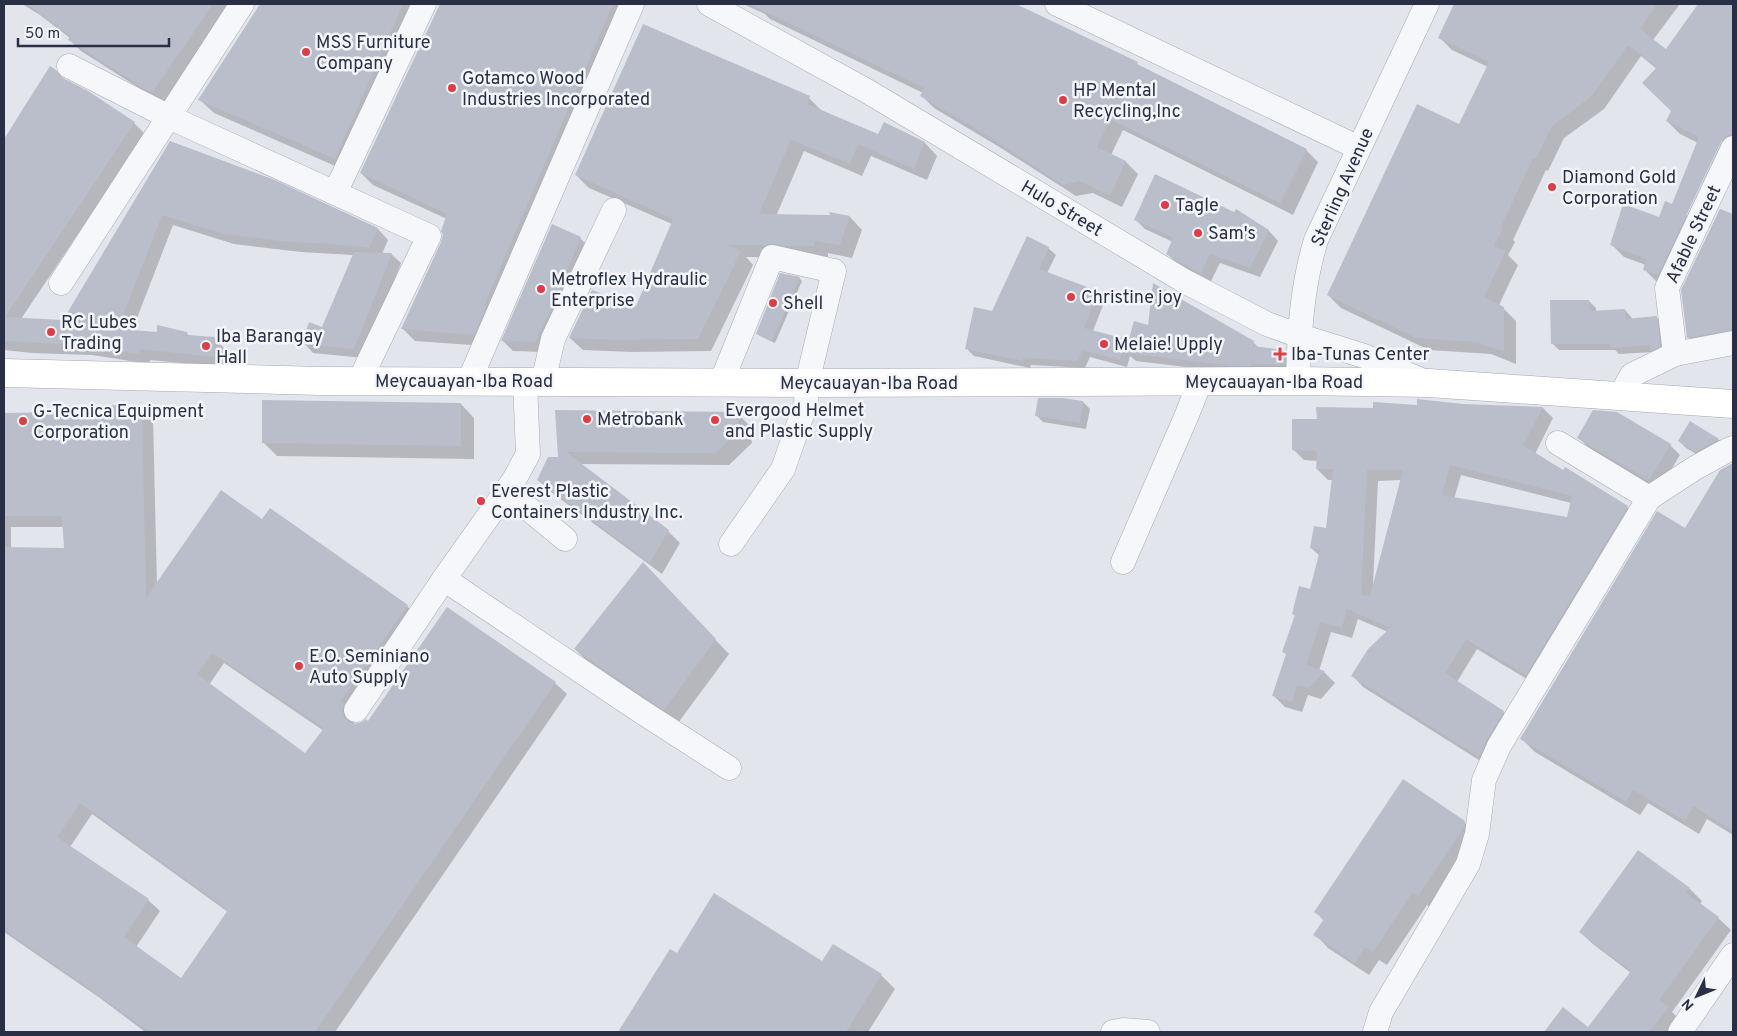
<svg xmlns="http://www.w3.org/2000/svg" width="1737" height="1036" viewBox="0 0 1737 1036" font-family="Overpass,sans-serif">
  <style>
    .shadow { fill: #0003; fill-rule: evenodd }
    .building { fill: #b9beca; fill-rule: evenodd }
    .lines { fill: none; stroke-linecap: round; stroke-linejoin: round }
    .minor-casing { stroke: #a7abb7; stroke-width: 25 }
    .major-casing { stroke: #a1a8b9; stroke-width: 29 }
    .minor { stroke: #f6f7fa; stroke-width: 24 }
    .major { stroke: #fff; stroke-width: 28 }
    .poi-dot { fill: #db3e46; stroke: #f3f5f9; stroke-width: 2 }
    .labels { text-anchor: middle; stroke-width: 5; stroke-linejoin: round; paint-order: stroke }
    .poi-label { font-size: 18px; fill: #293046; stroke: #f3f5f9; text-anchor: start }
    .street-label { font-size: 18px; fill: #293046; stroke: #f3f5f9 }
  </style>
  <rect width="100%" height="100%" fill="#e3e5ec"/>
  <g class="shadow">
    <path d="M22,4H232L164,104L81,51L69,39L70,38L40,15Z"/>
    <path d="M262,4H423L349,172L214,113L200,100Z"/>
    <path d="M442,4H630L486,346L415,341L403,329L443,242L447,219L373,185L361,173Z"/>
    <path d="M743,4H1015L1306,150L1318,162L1293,215L1123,130L1111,155L1126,162L1138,174L1122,207L1093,193L1076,196L1001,148L934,108L922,96L923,93L770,19L765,14Z"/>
    <path d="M1455,4H1680L1653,40L1666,50L1699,19L1710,4H1733V154L1657,282L1644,269L1646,265L1624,257L1611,244L1660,218L1673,205L1698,143L1680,134L1667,121L1673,111L1657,69L1641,56L1604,109L1564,138L1548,171L1546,170L1513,240L1515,242L1508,255L1518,265L1499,305L1503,308L1516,321V364L1491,354L1429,350L1341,308L1328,295L1459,126L1488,67L1452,50L1439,37ZM1722,136L1724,137L1687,216L1686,215Z"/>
    <path d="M51,68L65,81L134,123L145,134L21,319L64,321L170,143L378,229L388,240L382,254H391L401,263L364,358L313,353L304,343L323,329L353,255L301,252L234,244L173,225L132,331L187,334L190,337L214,338L225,349L224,367L150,360V364L92,355L32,353L4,350V141Z"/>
    <path d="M809,98L822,111L879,136L884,124L925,143L937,156L927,180L871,156L862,176L804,151L776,216H831V213L850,217L862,230L852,258L828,253V258L746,257L753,265L711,351L632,352L583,350L570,338L637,308L672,224L589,188L576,175Z"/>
    <path d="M1720,210L1733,216V339L1697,346L1688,337Z"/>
    <path d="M1237,211L1269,231L1278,241L1260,277L1220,263L1210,283L1177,263L1167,254L1173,242L1145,229L1135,219L1235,214Z"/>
    <path d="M553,226L580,238L591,249L546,352L513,351L503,341Z"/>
    <path d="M1048,248L1056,255L1047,273L1097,292L1105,300L1093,331L1125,340L1129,344L1149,327L1253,342L1259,348L1283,351L1292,361L1290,374H1244L1136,361L1130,356L1127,367L1090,357L1085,368L1031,365L1030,368L974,356L966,348L993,312Z"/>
    <path d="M799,278L802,281L775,343L760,336L757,333Z"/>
    <path d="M1589,301L1596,308V312L1625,310L1631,317L1632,319L1656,317L1663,324L1666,353L1653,352L1619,354L1615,350H1559L1552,343Z"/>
    <path d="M1062,399L1083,402L1090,409L1086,429L1043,422L1036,415Z"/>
    <path d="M461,404L474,418V459L277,456L263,442Z"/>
    <path d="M142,406L153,417L157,585L263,521L407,606L418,617L355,717L354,724L555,683L567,694L335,1032H144V1031L100,998L4,932V413H61ZM11,527H64L66,549L11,548ZM224,663L324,731L306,755L209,685ZM92,814L228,912L181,980L136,947L160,911L148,900L70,847Z"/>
    <path d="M1418,406L1543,408L1553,418L1535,454L1627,507L1638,518L1537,685L1477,649L1457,682L1503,712L1514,723L1490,767L1363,687L1353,676L1388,632L1358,619L1352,638L1331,632L1319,671L1324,672L1335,683L1321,699L1308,695L1302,712L1285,707L1274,696L1287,656L1284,652L1295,616L1293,614L1310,591L1320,556L1311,548L1327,529L1333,480H1328L1317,469L1318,461L1304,460L1293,449L1319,421L1374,409ZM1461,475L1571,503L1568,519L1454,499ZM1401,480L1374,585L1373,584L1378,481Z"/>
    <path d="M557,411L737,413L749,425L752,443L729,465L580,464L668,531L680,543L662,574L551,492L539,480L560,458Z"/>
    <path d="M1690,422L1719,440L1725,446L1703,458L1686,448L1679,441Z"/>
    <path d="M1578,437L1670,445L1680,455L1659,490L1589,448Z"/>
    <path d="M1727,468L1733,472V835L1707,819L1699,834L1648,803L1640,815L1535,752L1521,738L1686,530Z"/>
    <path d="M656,578L729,654L678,723L589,663L575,649Z"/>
    <path d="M1464,822L1478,836L1432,909L1427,905L1387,965L1379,960L1369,975L1328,948L1315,934L1324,921L1316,912Z"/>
    <path d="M1638,852L1690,889L1702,901L1700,904L1718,918L1731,930L1672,1012L1680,1020L1671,1032H1545L1563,1009L1588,1029L1631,973L1593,944L1580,932Z"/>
    <path d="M671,951L677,955L823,963L881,975L895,989L868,1032H620Z"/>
  </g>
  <g class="building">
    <path d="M27,4H213L152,93L68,40L70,36Z"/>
    <path d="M260,4H403L335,159L198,100Z"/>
    <path d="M440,4H613L484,306L486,307L474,335L401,329L441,242L443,235L441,231L447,214L360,173Z"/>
    <path d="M749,4H1016L1138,62L1137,64L1307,149L1280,203L1110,119L1097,147L1126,161L1110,196L1080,181L1063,185L988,136L920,96L924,88Z"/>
    <path d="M1454,4H1657L1640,29L1666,49L1698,4H1733V134L1726,136L1721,142L1658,275L1643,270L1646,259L1610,245L1623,204L1659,217L1665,201L1672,204L1699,137L1666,121L1671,111L1642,83L1657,67L1628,45L1591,97L1552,126L1536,159L1533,158L1501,227L1503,228L1494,246L1506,251L1484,297L1504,307V352L1477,342L1416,338L1327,295L1417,104L1459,124L1489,62L1438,38Z"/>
    <path d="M643,24L810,96L807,104L878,134L884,122L925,142L914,169L858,144L850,164L791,140L759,214L830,215L829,212L850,216L840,245L815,241V246H784L775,244L765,245H727L741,251L698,339L618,340L569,338L592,290L636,306L673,219L575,175Z"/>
    <path d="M50,66L56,70L63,78L88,91L135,122L5,317L63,320L170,141L275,180L378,228L369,248L334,244L289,242L223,234L162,215L118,329L157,332V325L187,332L188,335L215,337L214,357L140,349L139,354L80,345L4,341V139Z"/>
    <path d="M1155,174L1234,212L1236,209L1269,230L1250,268L1210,254L1201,274L1166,254L1173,238L1134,220Z"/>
    <path d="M1720,209L1733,214V330L1687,338L1681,290Z"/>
    <path d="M552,224L581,237L563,279L566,280L535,342L501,341Z"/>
    <path d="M1027,236L1049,247L1039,269L1098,291L1084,328L1126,339L1120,360L1082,350L1078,361L1023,358V361L965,349L974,307L992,311Z"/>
    <path d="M354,252L392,253L354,349L302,344L309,322L322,327Z"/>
    <path d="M780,273L800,277L772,341L756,334Z"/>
    <path d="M1153,283L1254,341L1253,346L1284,350L1282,365L1251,364V366H1234L1125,353L1134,321L1148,325Z"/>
    <path d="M1550,300H1589L1590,311L1625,309L1626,319L1657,316L1660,346L1651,351L1650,345L1611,348L1610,344H1551Z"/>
    <path d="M1038,398H1062L1083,401L1080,423L1035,416Z"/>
    <path d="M1417,399L1463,404L1543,407L1523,445L1563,470L1565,467L1628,506L1526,675L1466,639L1445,673L1504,711L1487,739L1479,757L1351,676L1368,649L1390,628L1347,609L1342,628L1320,622L1306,665L1325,671L1309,688L1297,685L1292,702L1272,696L1286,654L1282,652L1295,615L1292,614L1299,586L1310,589L1320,550L1310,548L1314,526L1326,528L1333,469H1316L1317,451L1292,450V419H1317L1316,407L1373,408V402L1417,405ZM1450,465L1572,496L1567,517L1442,495ZM1367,470H1403L1370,596L1361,595Z"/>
    <path d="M262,400L461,403V446L262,443Z"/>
    <path d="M142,405L146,598L221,490L262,519L270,508L408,605L340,702L344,704L342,710L344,716L349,722L356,724L362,722L366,719L368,721L447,607L556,682L315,1032H149L87,987L4,930V547L64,548L62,516H4V413L60,412L61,406ZM212,653L324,728L305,753L197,674ZM80,803L228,910L181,978L124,937L149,899L57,837Z"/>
    <path d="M555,410L737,412L740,430L716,453L566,452L669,530L650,563L537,480L548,457H558Z"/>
    <path d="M1593,410L1617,412L1671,444L1649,480L1577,438Z"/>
    <path d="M1690,421L1719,439L1695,452L1678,441Z"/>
    <path d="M1733,463V831L1693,806L1685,821L1633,790L1626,802L1520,739L1657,511L1685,528L1720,470Z"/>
    <path d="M643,562L716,639L664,710L574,649Z"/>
    <path d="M1403,779L1465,821L1464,827L1418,896L1412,893L1373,952L1365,947L1355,963L1313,935L1324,919L1314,912Z"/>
    <path d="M1638,850L1690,888L1686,893L1719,917L1659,1000L1669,1007L1649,1032H1544L1563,1007L1588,1027L1631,971L1579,932Z"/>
    <path d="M714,893L822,961L833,944L882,974L846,1032H618L670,949L677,953Z"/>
  </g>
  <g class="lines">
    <g class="minor-casing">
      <g id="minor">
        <path d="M709,4L867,91L1186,282L1267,324L1300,336L1364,356L1426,382"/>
        <path d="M1057,4L1359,148"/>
        <path d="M69,66L169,117L429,236L360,380"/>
        <path d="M335,193L424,4"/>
        <path d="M61,283L242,4"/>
        <path d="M1675,354L1667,288L1733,148"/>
        <path d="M469,381L632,4"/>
        <path d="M1298,381C1299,333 1302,286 1316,240L1427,4"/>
        <path d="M543,382L553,339L614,210"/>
        <path d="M721,383L772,257L834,271L807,383L806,403L783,469L731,544"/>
        <path d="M1620,396L1632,375L1675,354L1733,343"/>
        <path d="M1558,443L1649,498"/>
        <path d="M507,491L565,539"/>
        <path d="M1123,562L1186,417L1200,382"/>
        <path d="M444,579L639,710L729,768"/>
        <path d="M356,710L444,579L514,480L528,454L525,382"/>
        <path d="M1113,1032L1123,1030L1148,1032"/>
        <path d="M1375,1032L1381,1012L1468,864L1477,834L1484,780L1499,746L1649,498L1695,468L1724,452L1733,448"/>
        <path d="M1680,1032L1733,955"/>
      </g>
    </g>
    <g class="major-casing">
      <path id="major" d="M4,373L321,381L807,383L1298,381L1429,383L1733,404"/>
    </g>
    <use href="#minor" class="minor"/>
    <use href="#major" class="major"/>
  </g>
  <g class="poi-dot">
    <circle cx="306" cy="52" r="5"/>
    <circle cx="452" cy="88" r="5"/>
    <circle cx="1063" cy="100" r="5"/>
    <circle cx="1552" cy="187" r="5"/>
    <circle cx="1165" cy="205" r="5"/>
    <circle cx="1198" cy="233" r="5"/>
    <circle cx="541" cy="289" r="5"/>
    <circle cx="1071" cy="297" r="5"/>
    <circle cx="773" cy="303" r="5"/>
    <circle cx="51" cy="332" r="5"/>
    <circle cx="1104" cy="344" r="5"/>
    <circle cx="206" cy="346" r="5"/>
    <path d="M1277.5 346.5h5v5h5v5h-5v5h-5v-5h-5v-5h5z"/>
    <circle cx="587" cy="419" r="5"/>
    <circle cx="715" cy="420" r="5"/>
    <circle cx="23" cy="421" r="5"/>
    <circle cx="481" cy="501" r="5"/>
    <circle cx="299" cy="666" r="5"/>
  </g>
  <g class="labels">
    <g class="poi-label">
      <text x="316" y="48">MSS Furniture<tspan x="316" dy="21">Company</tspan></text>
      <text x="462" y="84">Gotamco Wood<tspan x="462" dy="21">Industries Incorporated</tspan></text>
      <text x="1073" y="96">HP Mental<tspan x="1073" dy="21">Recycling,Inc</tspan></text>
      <text x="1562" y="183">Diamond Gold<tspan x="1562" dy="21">Corporation</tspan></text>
      <text x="1175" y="211">Tagle</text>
      <text x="1208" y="239">Sam's</text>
      <text x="551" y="285">Metroflex Hydraulic<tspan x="551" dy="21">Enterprise</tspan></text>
      <text x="1081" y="303">Christine joy</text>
      <text x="783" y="309">Shell</text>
      <text x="61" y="328">RC Lubes<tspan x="61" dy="21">Trading</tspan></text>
      <text x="216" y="342">Iba Barangay<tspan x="216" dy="21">Hall</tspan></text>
      <text x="1114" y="350">Melaie! Upply</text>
      <text x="1291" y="360">Iba-Tunas Center</text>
      <text x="725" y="416">Evergood Helmet<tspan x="725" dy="21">and Plastic Supply</tspan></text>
      <text x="33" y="417">G-Tecnica Equipment<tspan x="33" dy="21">Corporation</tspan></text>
      <text x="597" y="425">Metrobank</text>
      <text x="491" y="497">Everest Plastic<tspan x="491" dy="21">Containers Industry Inc.</tspan></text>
      <text x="309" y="662">E.O. Seminiano<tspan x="309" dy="21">Auto Supply</tspan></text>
    </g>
    <g class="street-label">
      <text transform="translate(1342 187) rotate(-66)" y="6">Sterling Avenue</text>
      <text transform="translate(1062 208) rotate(31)" y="6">Hulo Street</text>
      <text transform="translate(1693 234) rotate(-65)" y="6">Afable Street</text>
      <text x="464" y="387">Meycauayan-Iba Road</text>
      <text x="1274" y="388">Meycauayan-Iba Road</text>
      <text x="869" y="389">Meycauayan-Iba Road</text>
    </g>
  </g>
  <rect width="1737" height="1036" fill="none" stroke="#293046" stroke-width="10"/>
  <g transform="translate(1697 996) rotate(227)" stroke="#f3f5f9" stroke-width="4" paint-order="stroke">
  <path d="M0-4L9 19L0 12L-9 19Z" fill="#293046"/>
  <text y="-8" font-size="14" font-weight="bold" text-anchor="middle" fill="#293046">N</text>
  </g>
  <path d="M18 38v8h151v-8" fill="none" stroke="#293046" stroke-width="2.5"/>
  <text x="25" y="38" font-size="15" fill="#293046" stroke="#f3f5f9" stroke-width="4" paint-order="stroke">50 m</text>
</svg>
